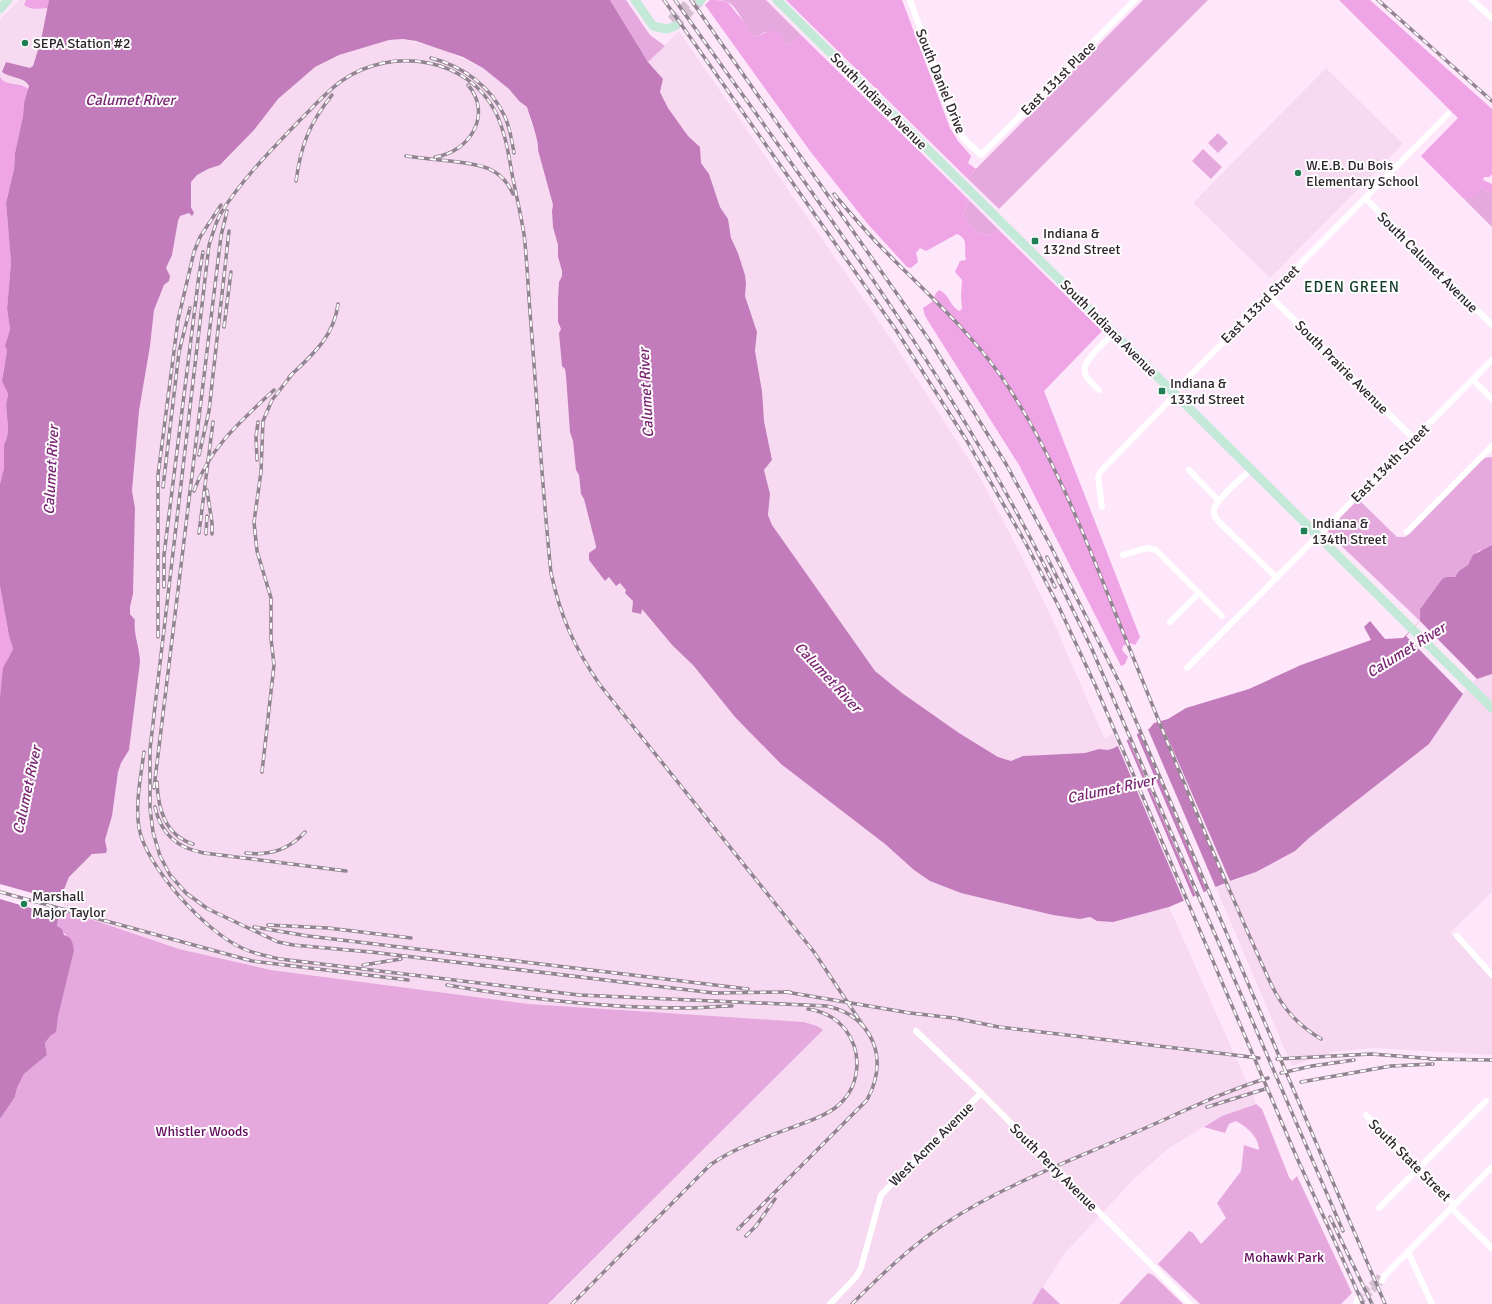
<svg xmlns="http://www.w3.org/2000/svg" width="1492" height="1304" viewBox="0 0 1492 1304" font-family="Signika,sans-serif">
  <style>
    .built { fill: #f7daf2 }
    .green { fill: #e6a9de }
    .forest { fill: #eea4e5 }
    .water { fill: #c37cbb }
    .pier { fill: #fee7fb }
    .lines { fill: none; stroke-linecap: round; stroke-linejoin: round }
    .street-tunnel { stroke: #d4c0d2; stroke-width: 6; stroke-dasharray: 6 3; stroke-linecap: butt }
    .secondary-tunnel { stroke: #d4c0d2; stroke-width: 9; stroke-dasharray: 9 4.5; stroke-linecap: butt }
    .street { stroke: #fff; stroke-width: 6 }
    .secondary { stroke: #c5e9d9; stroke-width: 9 }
    .rail-casing { stroke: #938491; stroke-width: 3.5 }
    .rail { stroke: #fdfdfd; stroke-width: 2; stroke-dasharray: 6; stroke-linecap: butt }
    .poi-dot { fill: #207e54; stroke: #fdfdfd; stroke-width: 1.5 }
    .labels { text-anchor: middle; stroke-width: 4; stroke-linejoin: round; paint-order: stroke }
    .poi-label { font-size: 14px; fill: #2e252c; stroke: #fdfdfd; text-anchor: start }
    .street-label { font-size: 14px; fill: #2e252c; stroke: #fdfdfd }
    .park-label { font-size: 14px; fill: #63095d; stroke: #fdfdfd }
    .water-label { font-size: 15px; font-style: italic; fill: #7b2674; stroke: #fdfdfd }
    .neighbourhood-label { font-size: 15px; letter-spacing: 1px; fill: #103b27; stroke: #fdfdfd }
  </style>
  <rect width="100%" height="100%" fill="#fee7fb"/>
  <g class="built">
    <path d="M19,0H26L24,2L39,9L48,8L41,40L28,83L29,90L22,85L6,83L0,77V20Z"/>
    <path d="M679,31L893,342L980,477L1020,553L1051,616L1104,738L1113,734L1118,745L1108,750L1099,749L1085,753L1023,756L1011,761L998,757L959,733L902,693L875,671L777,535L768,515L770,494L764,470L772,460L764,421L762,391L755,351L757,332L745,296L746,284L745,275L738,253L731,238L728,219L720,207L709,174L701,163L700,147L688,136L668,108L660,92L662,81L661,77L648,62Z"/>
    <path d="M403,39L442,49L483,68L509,89L519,101L527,107L531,123L539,141L538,150L553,205L552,211L558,245V257L562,271V276L559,282L558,322L561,330L562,366L565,369L566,376L570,432L573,441L576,470L579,475L581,494L584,499L596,546V548L589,553V560L605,581L609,577L620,583L626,590L625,593L648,614L649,619L658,627L673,646L693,665L735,717L781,764L885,844L914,870L930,881L1080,919L1090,917L1097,921L1113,922L1169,907L1256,1103L1222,1116L1169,1148L1134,1179L1065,1253L1032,1304H548L822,1030L529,1004L271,970L179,949L61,909L63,892L69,877L87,857L98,852L106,853L107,850L105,840L112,816L118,772L121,763L129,749L140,651L134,629L135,620L130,614V607L133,594L135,508L132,491L139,411L150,346L154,310L164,285L169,281L166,268L172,255L178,221L180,216L189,213L191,207V182L197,175L208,169L220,165L226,160L254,130L278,99L315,67L339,55L389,40Z"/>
    <path d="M1326,68L1403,144L1270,278L1193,203Z"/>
    <path d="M1492,674V892L1450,933L1492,975V1055L1374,1048L1333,1052L1292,1066L1216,888L1256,872L1295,851L1309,838L1429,744L1463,694L1477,679Z"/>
  </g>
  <g class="green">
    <path d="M610,0H626L650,35L665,46L648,62Z"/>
    <path d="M721,0H766L801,35L790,45L785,44L780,33L765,32L756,37L748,32C747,26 736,8 731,4C728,2 724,1 721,0Z"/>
    <path d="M1143,0H1208L999,209L967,178Z"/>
    <path d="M1218,133L1228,143L1218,153L1208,143Z"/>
    <path d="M1203,149L1222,167L1211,179L1192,161Z"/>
    <path d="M1480,187L1489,193H1492V227L1463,198L1467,199Z"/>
    <path d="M969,200L999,230L986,236L975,230L963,215Z"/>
    <path d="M1492,457V545L1485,550L1478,551C1472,560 1464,572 1454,577C1450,579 1446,577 1442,579L1420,609V621L1329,534L1328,530L1358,499L1397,537H1405L1483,458Z"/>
    <path d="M61,909L179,949L271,970L529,1004L804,1022L817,1026L823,1030L548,1304H0V1119L15,1097L17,1088L24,1074L47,1055L45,1043L58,1017L74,951C71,937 66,936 57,926Z"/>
    <path d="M1256,1104L1262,1109L1289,1177L1292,1181L1297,1176L1352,1293L1341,1304H1200L1158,1264L1189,1231L1193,1233L1201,1244L1226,1218L1217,1203L1241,1171L1244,1145L1259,1150C1259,1137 1247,1127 1236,1121L1229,1124L1225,1133L1204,1127L1222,1116Z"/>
    <path d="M1148,1273L1153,1275L1183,1304H1119Z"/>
    <path d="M1042,1287L1060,1304H1032Z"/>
  </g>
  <g class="forest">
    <path d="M26,0H49L48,8C40,9 30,10 24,5Z"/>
    <path d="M710,0C732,0 727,3 739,16C744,22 746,24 748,32L756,37L771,30L780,33L785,44L790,45L801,35L969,200L963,215L975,230L986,236L999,230L1102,331L1044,391L1140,637L1135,645L1130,643L1123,646L1122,650L1128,657L1125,664L1121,666L1019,465L925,316L923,308L932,302L936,293L939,290C949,294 950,306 959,311L962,309L961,296L962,280L955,272L960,261L966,260C963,250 970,239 957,234L926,251L920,248L916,253L918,262L911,268L907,267L867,223L810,151L705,5Z"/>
    <path d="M786,0H902L950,128L958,141L971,156L968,163L976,169L967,178Z"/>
    <path d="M1339,0H1370L1492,109V174L1489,177H1484L1483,180L1492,184V193H1489L1480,187L1477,195L1467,199L1463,198L1421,156L1458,118Z"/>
    <path d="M0,77C6,87 21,81 29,90L24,103L23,116L15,153L14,169L6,203L11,262L7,309L10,329L7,339V350L2,380L8,394L6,405L8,428L7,437L4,445V468L0,484Z"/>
    <path d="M0,586L9,636L13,649L8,658L0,697Z"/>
  </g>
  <path class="water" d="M49,0H610L648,62L663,79L660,92L668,108L688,136L700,147L701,163L709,174L720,207L728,219L731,238L738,253L745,275L746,284L745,296L757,332L755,351L762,391L764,421L772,460L764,470L770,494L768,515L772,525L875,671L902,693L959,733L998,757L1011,761L1023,756L1085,753L1099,749L1108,750L1114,748L1144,730L1149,729L1154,723L1168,719L1186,708L1249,689L1301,665L1371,640L1364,627L1370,621L1385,639L1403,638L1420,621V609L1442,579L1446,577H1455L1459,571L1468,565L1473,555L1492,545V674L1477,679L1463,694L1429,744L1309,838L1295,851L1256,872L1230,881L1169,907L1113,922L1097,921L1090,917L1080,919L1053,915L961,893L930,881L914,870L885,844L781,764L735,717L693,665L673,646L642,609L641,614L632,612L633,601L625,593L626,590L620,583L616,586L609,577L605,581L589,560V553L596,548V546L584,499L581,494L579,475L576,470L573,441L570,432L566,376L565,369L562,366L559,333L561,329L558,322V299L559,282L562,276V271L558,257V245L553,227L552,211L553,205L538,150C539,139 530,118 527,107L519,101L509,89L483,68L463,57L416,41L403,39L389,40L339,55L315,67L278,99L254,130L220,165L208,169L197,175L191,182V207L194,213L192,216L189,213L180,216L178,221L172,255L166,268L170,276L169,281L164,285L154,310L150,346L139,411L132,491L135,508L133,594L130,607V614L135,620C133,634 140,647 140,662L129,750L121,763L118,772L112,816L105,840L107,850L106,853L92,854L69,877L63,892L57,926L62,929L64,935C72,937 73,943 74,951L58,1017L56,1032L50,1036L45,1043L47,1055L24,1074L17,1088L15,1097L0,1119V697L3,668L13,649L9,636L0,586V484L4,468V445L7,437L8,428L6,405L8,394L2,381L7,350L5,346L10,329L7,309L11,262L6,203L14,169L15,153L23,116L24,103L29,86C25,77 10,78 2,72L6,62L30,68L33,66L41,40Z"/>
  <g class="pier">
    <path d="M1420,621L1477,679L1463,694L1406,636Z"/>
    <path d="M1157,720H1160L1230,881L1226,883Z"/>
    <path d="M1147,727L1216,888L1207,892L1139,732Z"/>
    <path d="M1136,733L1204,893L1196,896L1128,738Z"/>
    <path d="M1126,739L1193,897L1184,901L1117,744Z"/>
    <path d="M0,884L64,902L61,917L0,899Z"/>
  </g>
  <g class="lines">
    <g class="street-tunnel">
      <path d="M1358,1298L1380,1276"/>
      <path d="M1360,1303L1382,1281"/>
    </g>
    <g class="secondary-tunnel">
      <path d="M671,20L691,0"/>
      <path d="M675,26L700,1"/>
    </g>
    <g class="street">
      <path d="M910,0L932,61L963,138L981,155L1135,0"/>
      <path d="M1472,0L1492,18"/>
      <path d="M1365,198L1492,325"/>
      <path d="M1269,295L1414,439"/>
      <path d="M1473,380L1492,399"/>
      <path d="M1099,390C1094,385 1086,379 1085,373C1081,361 1106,341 1114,333"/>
      <path d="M1251,469C1243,477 1217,498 1214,509C1213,514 1215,517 1218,521L1277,578"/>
      <path d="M1189,470L1219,501"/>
      <path d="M1102,507L1098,477L1100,472L1168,402L1174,392L1448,114"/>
      <path d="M1407,532L1492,446"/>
      <path d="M1123,555L1147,548L1156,550L1222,616"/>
      <path d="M1170,622L1199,593"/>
      <path d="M1187,668L1492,360"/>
      <path d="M1457,936L1492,975"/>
      <path d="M916,1031L981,1093L1190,1304"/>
      <path d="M1366,1115L1454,1204"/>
      <path d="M1379,1208L1486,1101"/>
      <path d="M1451,1208L1492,1248"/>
      <path d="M1408,1252L1432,1304"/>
      <path d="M1382,1281L1385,1275L1492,1167"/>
      <path d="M830,1304L856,1277L861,1268L881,1195L981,1093"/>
      <path d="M1356,1304L1358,1298"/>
    </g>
    <g class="secondary">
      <path d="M635,0L653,26L667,29L675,26"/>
      <path d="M777,0L1492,708"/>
      <path d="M700,1L701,0"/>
      <path d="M0,9L8,0"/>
    </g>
    <g class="rail-casing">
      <g id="rail">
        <path d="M664,0L896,330L967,441L1025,542L1058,605L1096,687L1297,1158L1363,1304"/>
        <path d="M675,0C809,190 953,376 1055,587"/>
        <path d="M691,0L930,341L1006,464L1049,543L1121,686L1385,1304"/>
        <path d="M1378,0L1492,101"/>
        <path d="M431,58C462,66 491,86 505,117C510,128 512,141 514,153"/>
        <path d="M406,156C421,158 436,160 450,161C477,164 501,166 513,194"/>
        <path d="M435,157C470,152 493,114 468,85"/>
        <path d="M296,181C301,145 309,124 332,95"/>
        <path d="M834,194C850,213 866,232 883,249C927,294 975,335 1009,388C1060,466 1092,556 1127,642C1173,757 1220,872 1271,984C1283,1009 1298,1025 1321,1039"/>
        <path d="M224,327L231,272"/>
        <path d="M289,377C312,355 334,337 338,304"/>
        <path d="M199,455L209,411L229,231"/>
        <path d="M257,460L256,437L258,422"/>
        <path d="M163,487L179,352L190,308"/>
        <path d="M207,490L212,523V534"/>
        <path d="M194,491C209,448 242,420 274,390"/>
        <path d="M199,533L213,422"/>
        <path d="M206,534L207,516"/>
        <path d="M1047,557L1091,647L1343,1231"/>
        <path d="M164,587V555L199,275L203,252"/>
        <path d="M158,637V475L178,320L194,252L200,237L221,205"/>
        <path d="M144,752C141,776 135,803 139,828C146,867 206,932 242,948C254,954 267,956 280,959L579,995L827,1006C874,1017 889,1059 867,1100L738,1229"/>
        <path d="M262,772L274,665L271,638V598L257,551L254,522L261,472L263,421L272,400L293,373"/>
        <path d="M157,782C158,809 165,835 193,844"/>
        <path d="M154,788L221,236L227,211"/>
        <path d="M155,807C161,834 177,848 204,853L346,871"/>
        <path d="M246,853C269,856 290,849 305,832"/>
        <path d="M0,892L252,961L408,980"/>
        <path d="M268,925L328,928L411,938"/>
        <path d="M254,927L308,936L748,989"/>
        <path d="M363,965L401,959"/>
        <path d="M447,985C526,999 606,1008 687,1008C702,1008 717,1006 732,1006"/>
        <path d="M786,992L910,1013L954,1018L999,1027L1259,1058"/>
        <path d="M790,992L714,993L371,952L293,945L278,942L208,909L186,893L170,875L160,856L153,832L150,808V749L209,245C213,234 215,223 221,213C242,179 275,146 302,118C315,105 328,90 343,80C392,46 468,57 496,113C506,134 509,157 513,179C517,198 521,216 524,234C527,260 528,286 530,312C537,399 542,486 551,573C561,618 574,647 600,685L814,952L868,1033"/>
        <path d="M1277,1059L1371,1054L1436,1059"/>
        <path d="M1430,1059L1492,1060"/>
        <path d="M1281,1073L1312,1066L1354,1060"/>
        <path d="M1301,1082L1391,1066L1433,1064"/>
        <path d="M1207,1107L1265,1089"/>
        <path d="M1330,1217L1372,1304"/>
        <path d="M746,1236L756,1226L775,1199"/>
        <path d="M572,1304L710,1165C736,1147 767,1137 796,1126C809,1121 823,1117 835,1108C860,1089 864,1054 845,1029C836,1018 822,1011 808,1009"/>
        <path d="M852,1304C881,1275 911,1246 946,1223C1004,1185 1070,1161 1134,1133C1178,1114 1222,1092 1268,1078"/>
      </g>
    </g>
    <use href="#rail" class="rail"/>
  </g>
  <g class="poi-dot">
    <circle cx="25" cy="43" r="4"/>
    <circle cx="1298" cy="173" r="4"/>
    <rect x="1031" y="237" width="8" height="8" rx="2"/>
    <rect x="1158" y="387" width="8" height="8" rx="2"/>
    <rect x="1300" y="527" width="8" height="8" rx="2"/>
    <circle cx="24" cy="904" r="4"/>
  </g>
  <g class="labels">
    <g class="poi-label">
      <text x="33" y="48">SEPA Station #2</text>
      <text x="1306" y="170">W.E.B. Du Bois<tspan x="1306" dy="16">Elementary School</tspan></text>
      <text x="1043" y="238">Indiana &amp;<tspan x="1043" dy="16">132nd Street</tspan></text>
      <text x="1170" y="388">Indiana &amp;<tspan x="1170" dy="16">133rd Street</tspan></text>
      <text x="1312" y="528">Indiana &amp;<tspan x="1312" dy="16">134th Street</tspan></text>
      <text x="32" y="901">Marshall<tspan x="32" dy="16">Major Taylor</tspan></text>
    </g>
    <g class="street-label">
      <text transform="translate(1058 78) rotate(-45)" y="5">East 131st Place</text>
      <text transform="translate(941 81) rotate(68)" y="5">South Daniel Drive</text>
      <text transform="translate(879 101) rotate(45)" y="5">South Indiana Avenue</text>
      <text transform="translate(1428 262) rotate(45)" y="5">South Calumet Avenue</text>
      <text transform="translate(1260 304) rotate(-45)" y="5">East 133rd Street</text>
      <text transform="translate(1109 328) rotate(45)" y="5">South Indiana Avenue</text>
      <text transform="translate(1342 367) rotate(45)" y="5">South Prairie Avenue</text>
      <text transform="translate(1390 463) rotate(-45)" y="5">East 134th Street</text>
      <text transform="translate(931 1144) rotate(-45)" y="5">West Acme Avenue</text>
      <text transform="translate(1410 1160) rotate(45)" y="5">South State Street</text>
      <text transform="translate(1054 1167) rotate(45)" y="5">South Perry Avenue</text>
    </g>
    <g class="park-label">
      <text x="202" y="1136">Whistler Woods</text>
      <text x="1284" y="1262">Mohawk Park</text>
    </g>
    <g class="water-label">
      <text x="130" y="105">Calumet River</text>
      <text transform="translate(646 393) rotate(-93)" y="5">Calumet River</text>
      <text transform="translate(51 470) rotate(-87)" y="5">Calumet River</text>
      <text transform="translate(1406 650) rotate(-32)" y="5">Calumet River</text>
      <text transform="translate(828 677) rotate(47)" y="5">Calumet River</text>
      <text transform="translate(1111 789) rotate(-12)" y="5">Calumet River</text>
      <text transform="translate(27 790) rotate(-78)" y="5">Calumet River</text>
    </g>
    <g class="neighbourhood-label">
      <text x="1352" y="292">EDEN GREEN</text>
    </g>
  </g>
</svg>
